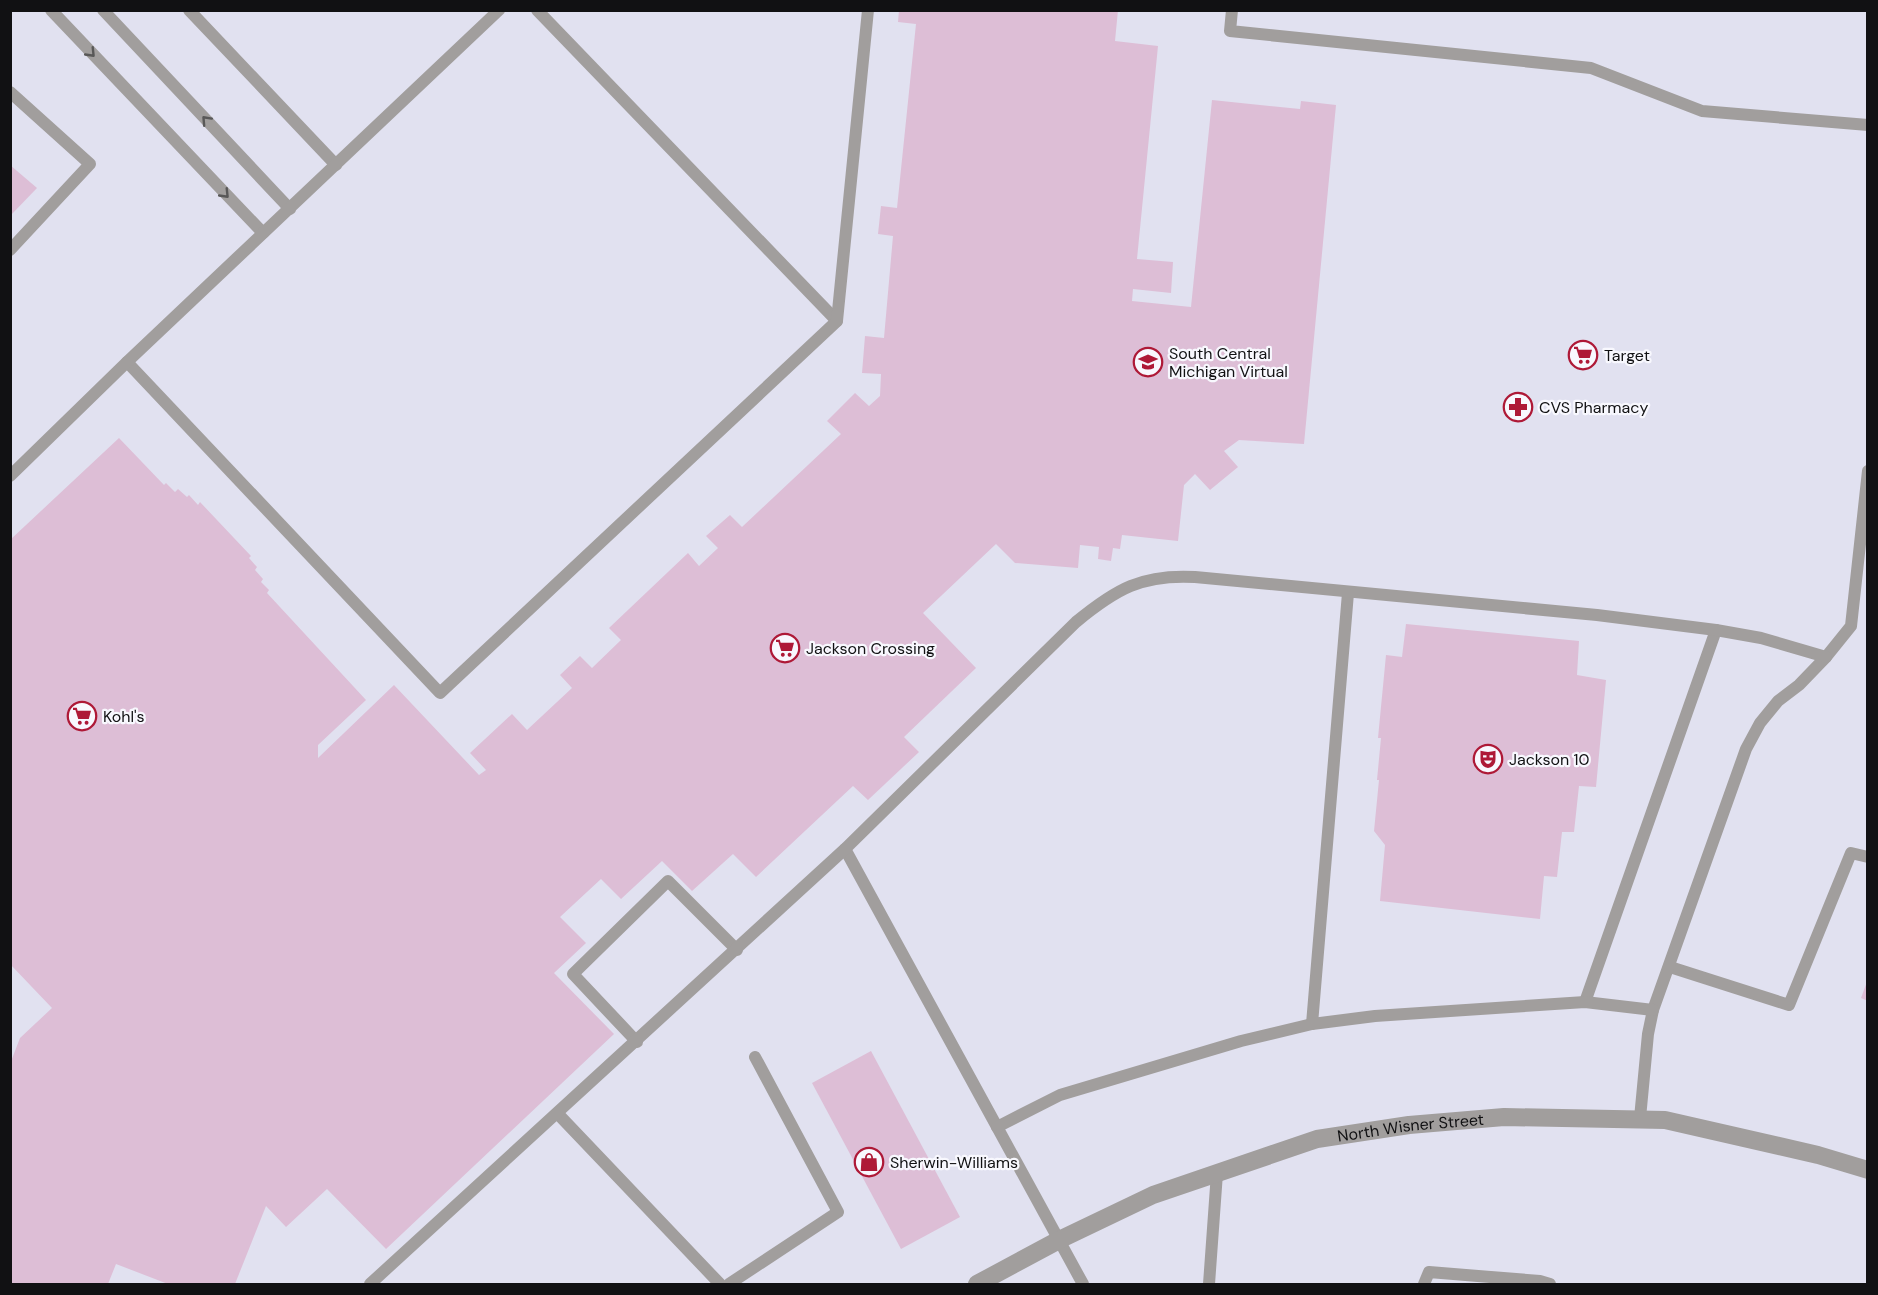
<svg xmlns="http://www.w3.org/2000/svg" width="1878" height="1295" viewBox="0 0 1878 1295" font-family="'DM Sans',sans-serif">
  <style>
    .built { fill: #e1e1f0 }
    .building { fill: #ddbed6 }
    .lines { fill: none; stroke-linecap: round; stroke-linejoin: round }
    .service { stroke: #a19e9d; stroke-width: 12 }
    .tertiary { stroke: #a19e9d; stroke-width: 18 }
    .oneway { stroke: #595858 }
    .labels { text-anchor: middle; stroke-width: 4.5; stroke-linejoin: round; paint-order: stroke }
    .poi-label { font-size: 16px; fill: #111113; stroke: #f8f8fe; text-anchor: start }
    .street-label { font-size: 16px; fill: #111113; stroke: #f8f8fe }
  </style>
  <rect width="100%" height="100%" fill="#ebebf2"/>
  <rect class="built" x="11" y="11" width="1856" height="1273"/>
  <g class="building">
    <path d="M899,10H1118L1115,41L1158,46L1137,259L1173,262L1171,293L1133,289L1132,301L1191,307L1212,100L1300,109L1301,101L1336,105L1304,444L1239,440L1224,451L1238,467L1210,490L1195,474L1184,485L1178,541L1122,535L1120,549L1113,548L1111,561L1098,559L1099,547L1080,545L1078,568L1015,563L996,544L923,613L976,668L904,737L919,752L868,800L853,786L756,877L733,854L692,891L662,861L621,899L601,879L560,917L586,943L554,973L614,1034L386,1249L327,1189L286,1227L266,1206L235,1284H168L116,1264L108,1284H10V1064L20,1038L52,1008L10,964V540L119,438L164,485L166,483L175,492L178,489L187,497L189,495L198,505L200,502L251,556L249,558L257,567L255,570L263,579L261,582L269,590L267,593L366,700L318,745V758L394,685L479,775L486,770L470,753L512,714L527,730L572,688L560,675L580,656L592,668L621,640L609,628L688,553L699,566L718,548L706,536L730,515L742,527L841,434L827,421L855,393L869,406L880,396L881,374L862,373L865,336L884,338L893,236L878,234L881,206L897,208L916,24L898,22Z"/>
    <path d="M10,165L37,188L10,216Z"/>
    <path d="M1406,624L1579,641L1577,675L1606,680L1596,787L1579,786L1574,832H1562L1557,877L1544,876L1540,919L1380,901L1385,845L1374,831L1379,780H1377L1381,738H1378L1386,655L1402,657Z"/>
    <path d="M1868,979V1001L1861,998Z"/>
    <path d="M871,1051L960,1217L901,1249L812,1083Z"/>
  </g>
  <g class="lines">
    <g class="service">
      <path d="M51,10L263,233"/>
      <path d="M103,10L290,209"/>
      <path d="M189,10L336,165"/>
      <path d="M537,10L837,321"/>
      <path d="M1232,10L1230,31L1591,68L1702,111L1868,125"/>
      <path d="M10,92L90,164L10,250"/>
      <path d="M127,362L440,693L837,321L868,10"/>
      <path d="M10,476L127,362L499,10"/>
      <path d="M845,849L1083,1284"/>
      <path d="M1670,967L1789,1005L1851,853L1868,857"/>
      <path d="M1585,1002L1716,630"/>
      <path d="M1312,1024L1348,593"/>
      <path d="M637,1042L573,974L668,881L737,950"/>
      <path d="M558,1114L720,1284"/>
      <path d="M1640,1118L1648,1034L1653,1010L1746,749L1760,723L1778,701L1799,685L1826,657L1851,626L1868,471"/>
      <path d="M997,1127L1060,1095L1241,1041L1312,1024L1375,1016L1585,1002L1653,1010"/>
      <path d="M370,1284L845,849L1076,622C1116,589 1142,574 1195,577L1597,615L1716,630L1761,638L1826,657"/>
      <path d="M729,1284L838,1212L755,1057"/>
      <path d="M1209,1284L1217,1173"/>
      <path d="M1424,1284L1429,1272L1540,1281L1550,1284"/>
    </g>
    <path class="tertiary" id="s1" d="M977,1284L1059,1240L1153,1195L1317,1139L1409,1125L1504,1117L1665,1120L1818,1155L1868,1170"/>
  </g>
  <defs><path id="oneway-chevron" d="M-2-3.5L2.5 0L-2 3.5" fill="none" stroke-width="1.6" stroke-linecap="round" stroke-linejoin="round" transform="scale(1.5)"/></defs>
  <g class="oneway">
    <use href="#oneway-chevron" transform="translate(91 53) rotate(46)"/>
    <use href="#oneway-chevron" transform="translate(206 120) rotate(-133)"/>
    <use href="#oneway-chevron" transform="translate(225 194) rotate(46)"/>
  </g>
  <defs>
    <g id="supermarket-ring" transform="scale(1.5)"><circle r="9.5" fill="#f8f8fe" stroke="#ae1937" stroke-width="1.5"/><path d="M-6-5.5h2.5l.6 2H6L4.5 2H-2.5L-4.4-4H-6ZM-1.5 3.2a1.3 1.3 0 1 0 .1 0ZM3 3.2a1.3 1.3 0 1 0 .1 0Z" fill="#ae1937"/></g>
    <g id="school-ring" transform="scale(1.5)"><circle r="9.5" fill="#f8f8fe" stroke="#ae1937" stroke-width="1.5"/><path d="M0-5L7-2L0 1L-7-2ZM-4 1L0 2.5L4 1V4Q0 6-4 4Z" fill="#ae1937"/></g>
    <g id="pharmacy-ring" transform="scale(1.5)"><circle r="9.5" fill="#f8f8fe" stroke="#ae1937" stroke-width="1.5"/><path d="M-2-6h4v4h4v4h-4v4h-4v-4h-4v-4h4Z" fill="#ae1937"/></g>
    <g id="theatre-ring" transform="scale(1.5)"><circle r="9.5" fill="#f8f8fe" stroke="#ae1937" stroke-width="1.5"/><path d="M-5-5.5Q0-4 5-5.5V0Q5 5 0 6Q-5 5-5 0ZM-3.3-2.5H-1v1.5H-3.3ZM1-2.5H3.3v1.5H1ZM-2.8 1Q0 5.5 2.8 1Z" fill="#ae1937"/></g>
    <g id="shop-ring" transform="scale(1.5)"><circle r="9.5" fill="#f8f8fe" stroke="#ae1937" stroke-width="1.5"/><path d="M-5-2.5h2.3a2.7 3.5 0 0 1 5.4 0H5L5.5 6h-11ZM-1.5-2.5h3a1.5 2.3 0 0 0-3 0Z" fill="#ae1937"/></g>
  </defs>
  <g fill-rule="evenodd">
    <use href="#supermarket-ring" x="1583" y="355"/>
    <use href="#school-ring" x="1148" y="362"/>
    <use href="#pharmacy-ring" x="1518" y="407"/>
    <use href="#supermarket-ring" x="785" y="648"/>
    <use href="#supermarket-ring" x="82" y="716"/>
    <use href="#theatre-ring" x="1488" y="759"/>
    <use href="#shop-ring" x="869" y="1162"/>
  </g>
  <g class="labels">
    <g class="poi-label">
      <text x="1169" y="359">South Central<tspan x="1169" dy="18">Michigan Virtual</tspan></text>
      <text x="1604" y="361">Target</text>
      <text x="1539" y="413">CVS Pharmacy</text>
      <text x="806" y="654">Jackson Crossing</text>
      <text x="103" y="722">Kohl's</text>
      <text x="1509" y="765">Jackson 10</text>
      <text x="890" y="1168">Sherwin-Williams</text>
    </g>
    <g class="street-label">
      <text dy="6" stroke="none"><textPath href="#s1" startOffset="465">North Wisner Street</textPath></text>
    </g>
  </g>
  <rect width="1878" height="1295" fill="none" stroke="#111113" stroke-width="24"/>
</svg>
